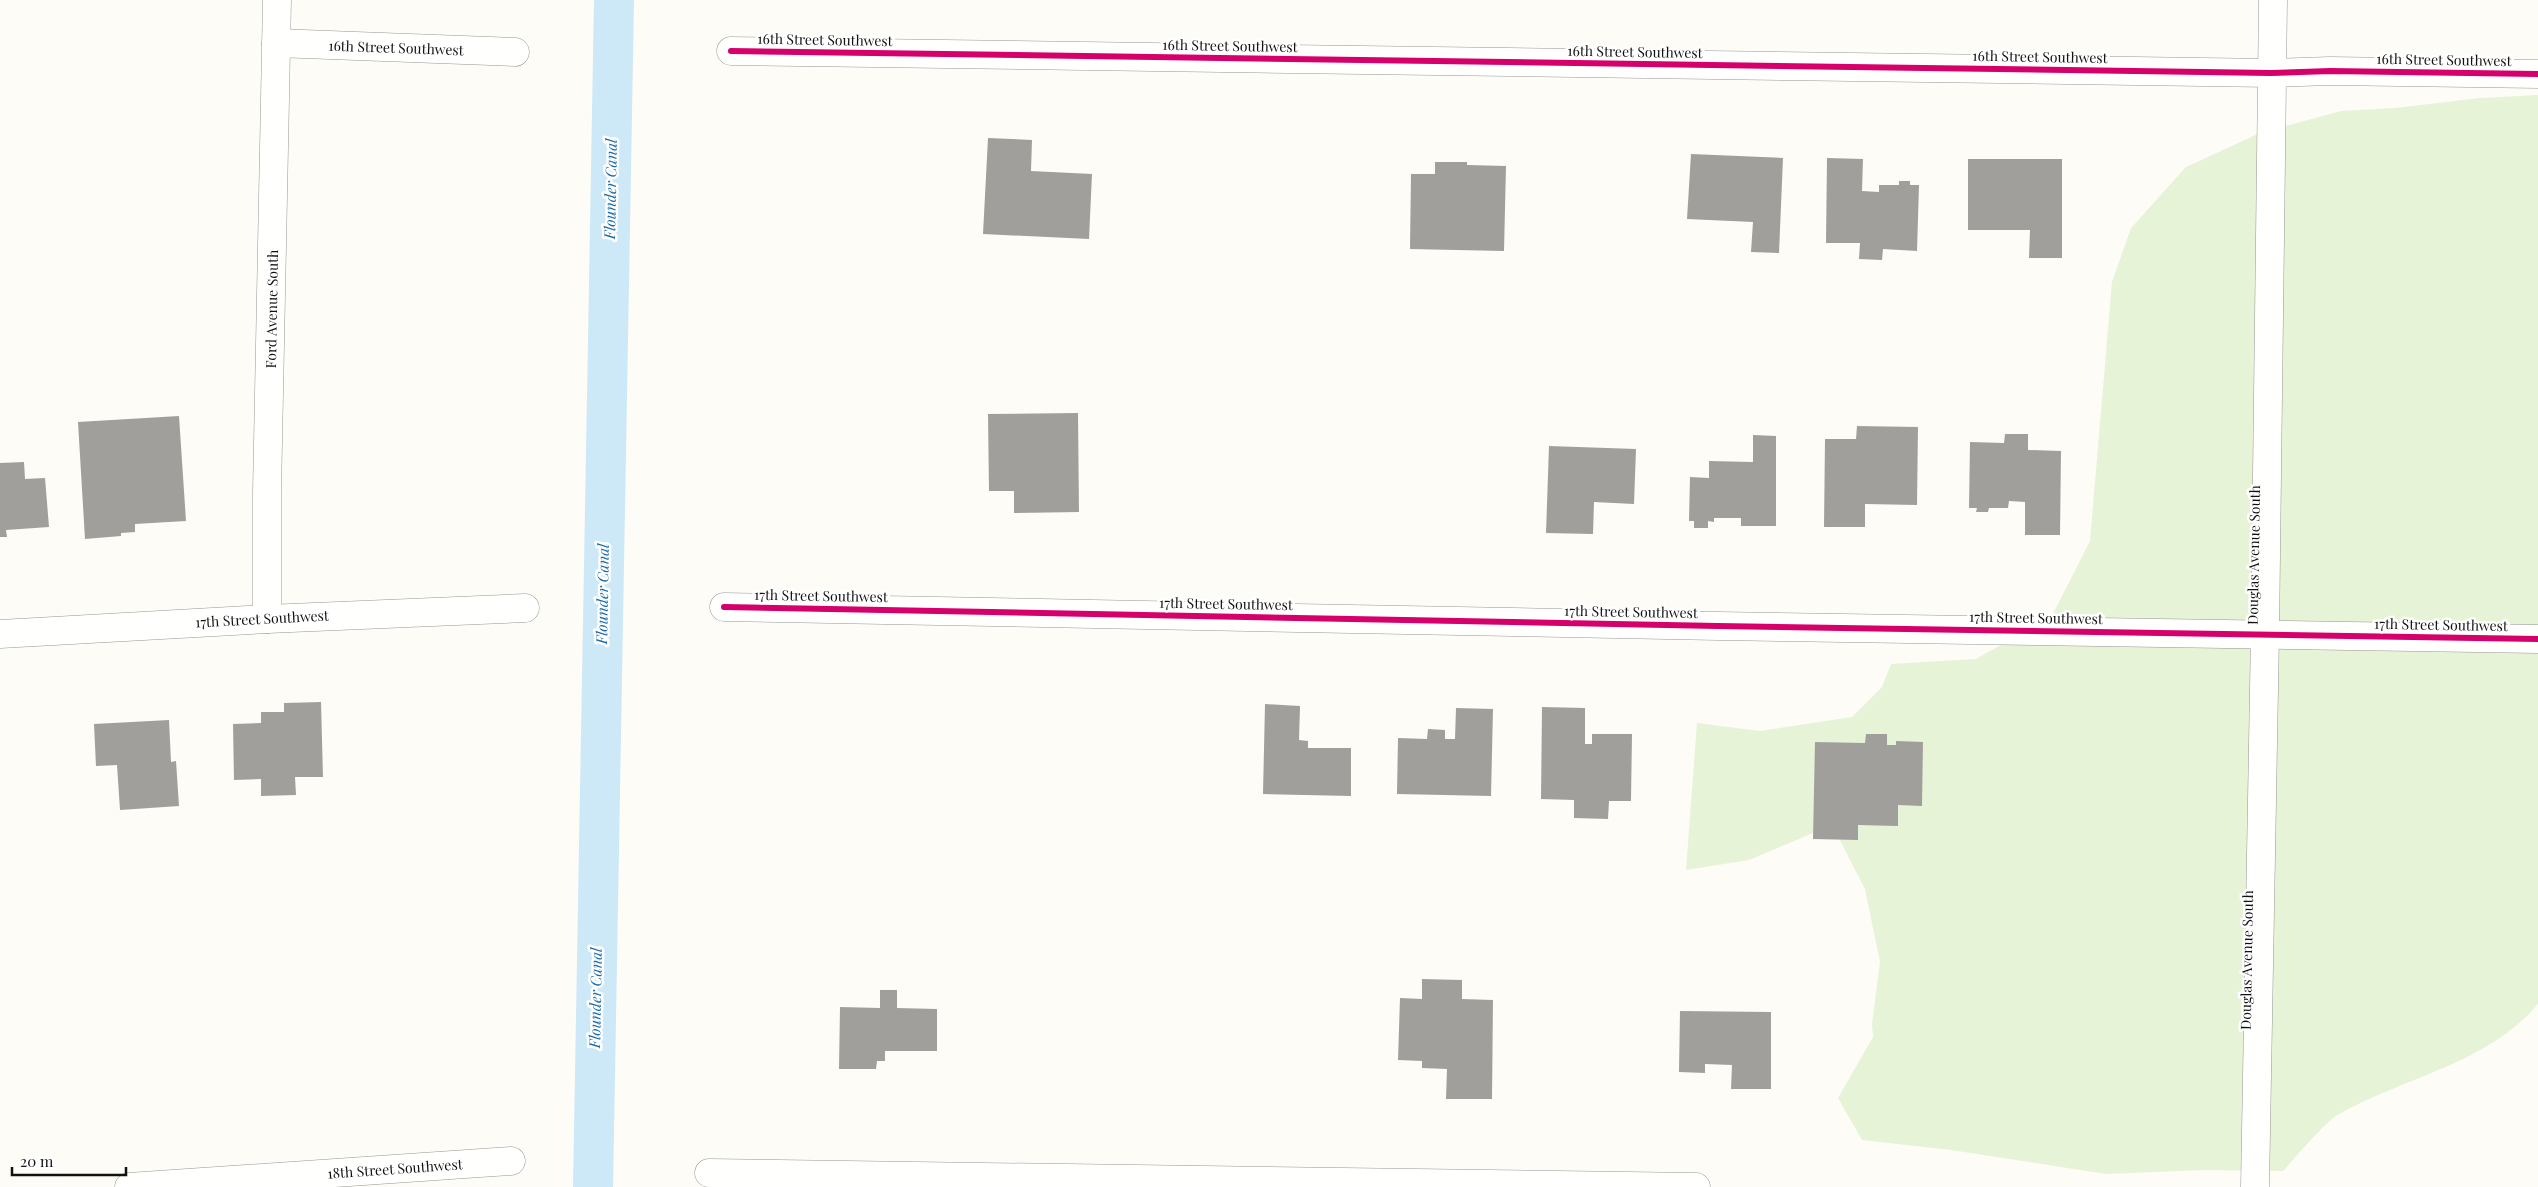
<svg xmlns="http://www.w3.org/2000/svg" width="2538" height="1187" viewBox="0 0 2538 1187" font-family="'Playfair Display',serif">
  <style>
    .green { fill: #e7f3d7 }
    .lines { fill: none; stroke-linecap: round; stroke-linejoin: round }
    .canal { stroke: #cde8f7; stroke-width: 40 }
    .building { fill: #a19f9c }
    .minor-casing { stroke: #979795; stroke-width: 29 }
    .minor { stroke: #fffffe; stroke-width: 28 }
    .cycleway-casing { stroke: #fff; stroke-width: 9 }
    .cycleway { stroke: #d6006c; stroke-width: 6 }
    .labels { text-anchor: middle; stroke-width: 5; stroke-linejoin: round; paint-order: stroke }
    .street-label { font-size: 14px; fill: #111; stroke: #fff }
    .water-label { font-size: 15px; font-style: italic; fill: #1768a6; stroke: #fff }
  </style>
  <rect width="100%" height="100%" fill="#fdfcf7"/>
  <path class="green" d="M2538,95V1004C2487,1064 2405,1077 2339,1114C2326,1121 2295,1158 2283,1171L2203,1170L2106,1174L1951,1150L1862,1140L1838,1098L1873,1037L1872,1024L1880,962L1865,889L1832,825L1749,860L1686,870L1697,723L1760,731L1852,717L1882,687L1891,664L1976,659L2052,616L2090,541L2112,282L2131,228L2186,167L2260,133L2341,111L2395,108L2480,98Z"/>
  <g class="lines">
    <path class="canal" d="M593,1187L614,0"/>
  </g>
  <g class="building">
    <path d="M988,138L1032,140L1031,171L1092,174L1089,239L983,234Z"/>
    <path d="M1691,154L1783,158L1779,253L1751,252L1753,222L1687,219Z"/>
    <path d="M1827,158L1863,159L1862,191L1879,192V185H1899V181H1910V185H1919L1917,251L1883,249L1882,260L1859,259L1860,243H1826Z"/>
    <path d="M1968,159H2062V258H2029L2030,230H1968Z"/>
    <path d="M1435,162H1467V165L1506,166L1504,251L1410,249L1411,174H1435Z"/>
    <path d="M1078,413L1079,512L1014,513V491H989L988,414Z"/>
    <path d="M179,416L186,521L135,524V532L121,533V536L85,539L78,422Z"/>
    <path d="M1857,426L1918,427L1917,505L1865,504V527H1824L1825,439H1856Z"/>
    <path d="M2005,434H2028V450L2061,451L2060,535H2025V502L2009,501L2008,508H1989L1988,512H1976L1977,508H1969L1970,442L2004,443Z"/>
    <path d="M1753,435L1776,436V526H1741V518H1714V522L1708,521V528H1694V521H1689L1690,477L1709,478V461L1753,462Z"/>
    <path d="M1549,446L1636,449L1634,504L1594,502L1593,534L1546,533Z"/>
    <path d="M24,462L25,479L45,478L49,527L6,530L7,537H0V463Z"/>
    <path d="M321,702L323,777H295L296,795L261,796V779L234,780L233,724L261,723V712H284V703Z"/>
    <path d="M1265,704L1300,706L1299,740L1308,741V748H1351V796L1263,794Z"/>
    <path d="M1542,707L1585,708V744H1592V734H1632L1631,801H1609L1608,819L1574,818V800L1541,799Z"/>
    <path d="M1456,708L1493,709L1491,796L1397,794L1398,738L1427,739L1428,729L1445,730V739H1455Z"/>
    <path d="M169,720L171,762L176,761L179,806L120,810L117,765L96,766L94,724Z"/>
    <path d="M1866,734H1887V745H1896V741L1923,742L1922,806L1898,805V826L1858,825V840L1813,839L1815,742L1865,743Z"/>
    <path d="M1422,979L1462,980V999L1493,1000L1492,1099H1446L1447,1069L1422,1068V1061L1398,1060L1400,998L1422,999Z"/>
    <path d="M880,990H897V1008L937,1009V1051H885V1061H877L876,1069H839L840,1007L880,1008Z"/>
    <path d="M1680,1011L1771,1012V1089H1731L1732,1065L1705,1064V1073L1679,1072Z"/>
  </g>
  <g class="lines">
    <g class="minor-casing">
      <g id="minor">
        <path d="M276,43L515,52"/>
        <path d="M731,51L2271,73L2330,71L2538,74"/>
        <path d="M724,607L1718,626L2538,639"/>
        <path d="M267,619V492L277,0"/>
        <path d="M0,634L267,619L525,608"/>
        <path d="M709,1173L1696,1187"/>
        <path d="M129,1187L511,1161"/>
        <path d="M2255,1187L2265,634L2273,0"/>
      </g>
    </g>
    <use href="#minor" class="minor"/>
    <g class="cycleway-casing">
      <g id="cycleway">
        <path d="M731,51L2271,73L2330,71L2538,74"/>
        <path d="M724,607L1718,626L2538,639"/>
      </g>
    </g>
    <use href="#cycleway" class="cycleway"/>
  </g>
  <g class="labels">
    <g class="street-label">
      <text transform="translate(825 40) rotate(1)" y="5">16th Street Southwest</text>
      <text transform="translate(1230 46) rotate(1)" y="5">16th Street Southwest</text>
      <text transform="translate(396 48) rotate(2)" y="5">16th Street Southwest</text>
      <text transform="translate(1635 52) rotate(1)" y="5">16th Street Southwest</text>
      <text transform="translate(2040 57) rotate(1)" y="5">16th Street Southwest</text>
      <text transform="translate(2444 60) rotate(1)" y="5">16th Street Southwest</text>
      <text transform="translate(272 309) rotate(-89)" y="5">Ford Avenue South</text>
      <text transform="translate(2254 555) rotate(-89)" y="5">Douglas Avenue South</text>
      <text transform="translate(821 596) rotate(1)" y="5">17th Street Southwest</text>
      <text transform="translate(1226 604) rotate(1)" y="5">17th Street Southwest</text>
      <text transform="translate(1631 612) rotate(1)" y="5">17th Street Southwest</text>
      <text transform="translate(2036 618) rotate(1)" y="5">17th Street Southwest</text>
      <text transform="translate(262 619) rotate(-3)" y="5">17th Street Southwest</text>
      <text transform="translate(2441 625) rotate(1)" y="5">17th Street Southwest</text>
      <text transform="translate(2247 960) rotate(-89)" y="5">Douglas Avenue South</text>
      <text transform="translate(395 1169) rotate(-4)" y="5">18th Street Southwest</text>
    </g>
    <g class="water-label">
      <text transform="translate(611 189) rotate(-89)" y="5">Flounder Canal</text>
      <text transform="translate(603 594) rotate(-89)" y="5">Flounder Canal</text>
      <text transform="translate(596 998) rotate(-89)" y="5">Flounder Canal</text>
    </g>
  </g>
  <path d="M12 1167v8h114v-8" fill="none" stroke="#111111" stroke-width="2.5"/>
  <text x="20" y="1167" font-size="15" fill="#111111" stroke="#ffffff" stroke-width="4" paint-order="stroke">20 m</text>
</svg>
